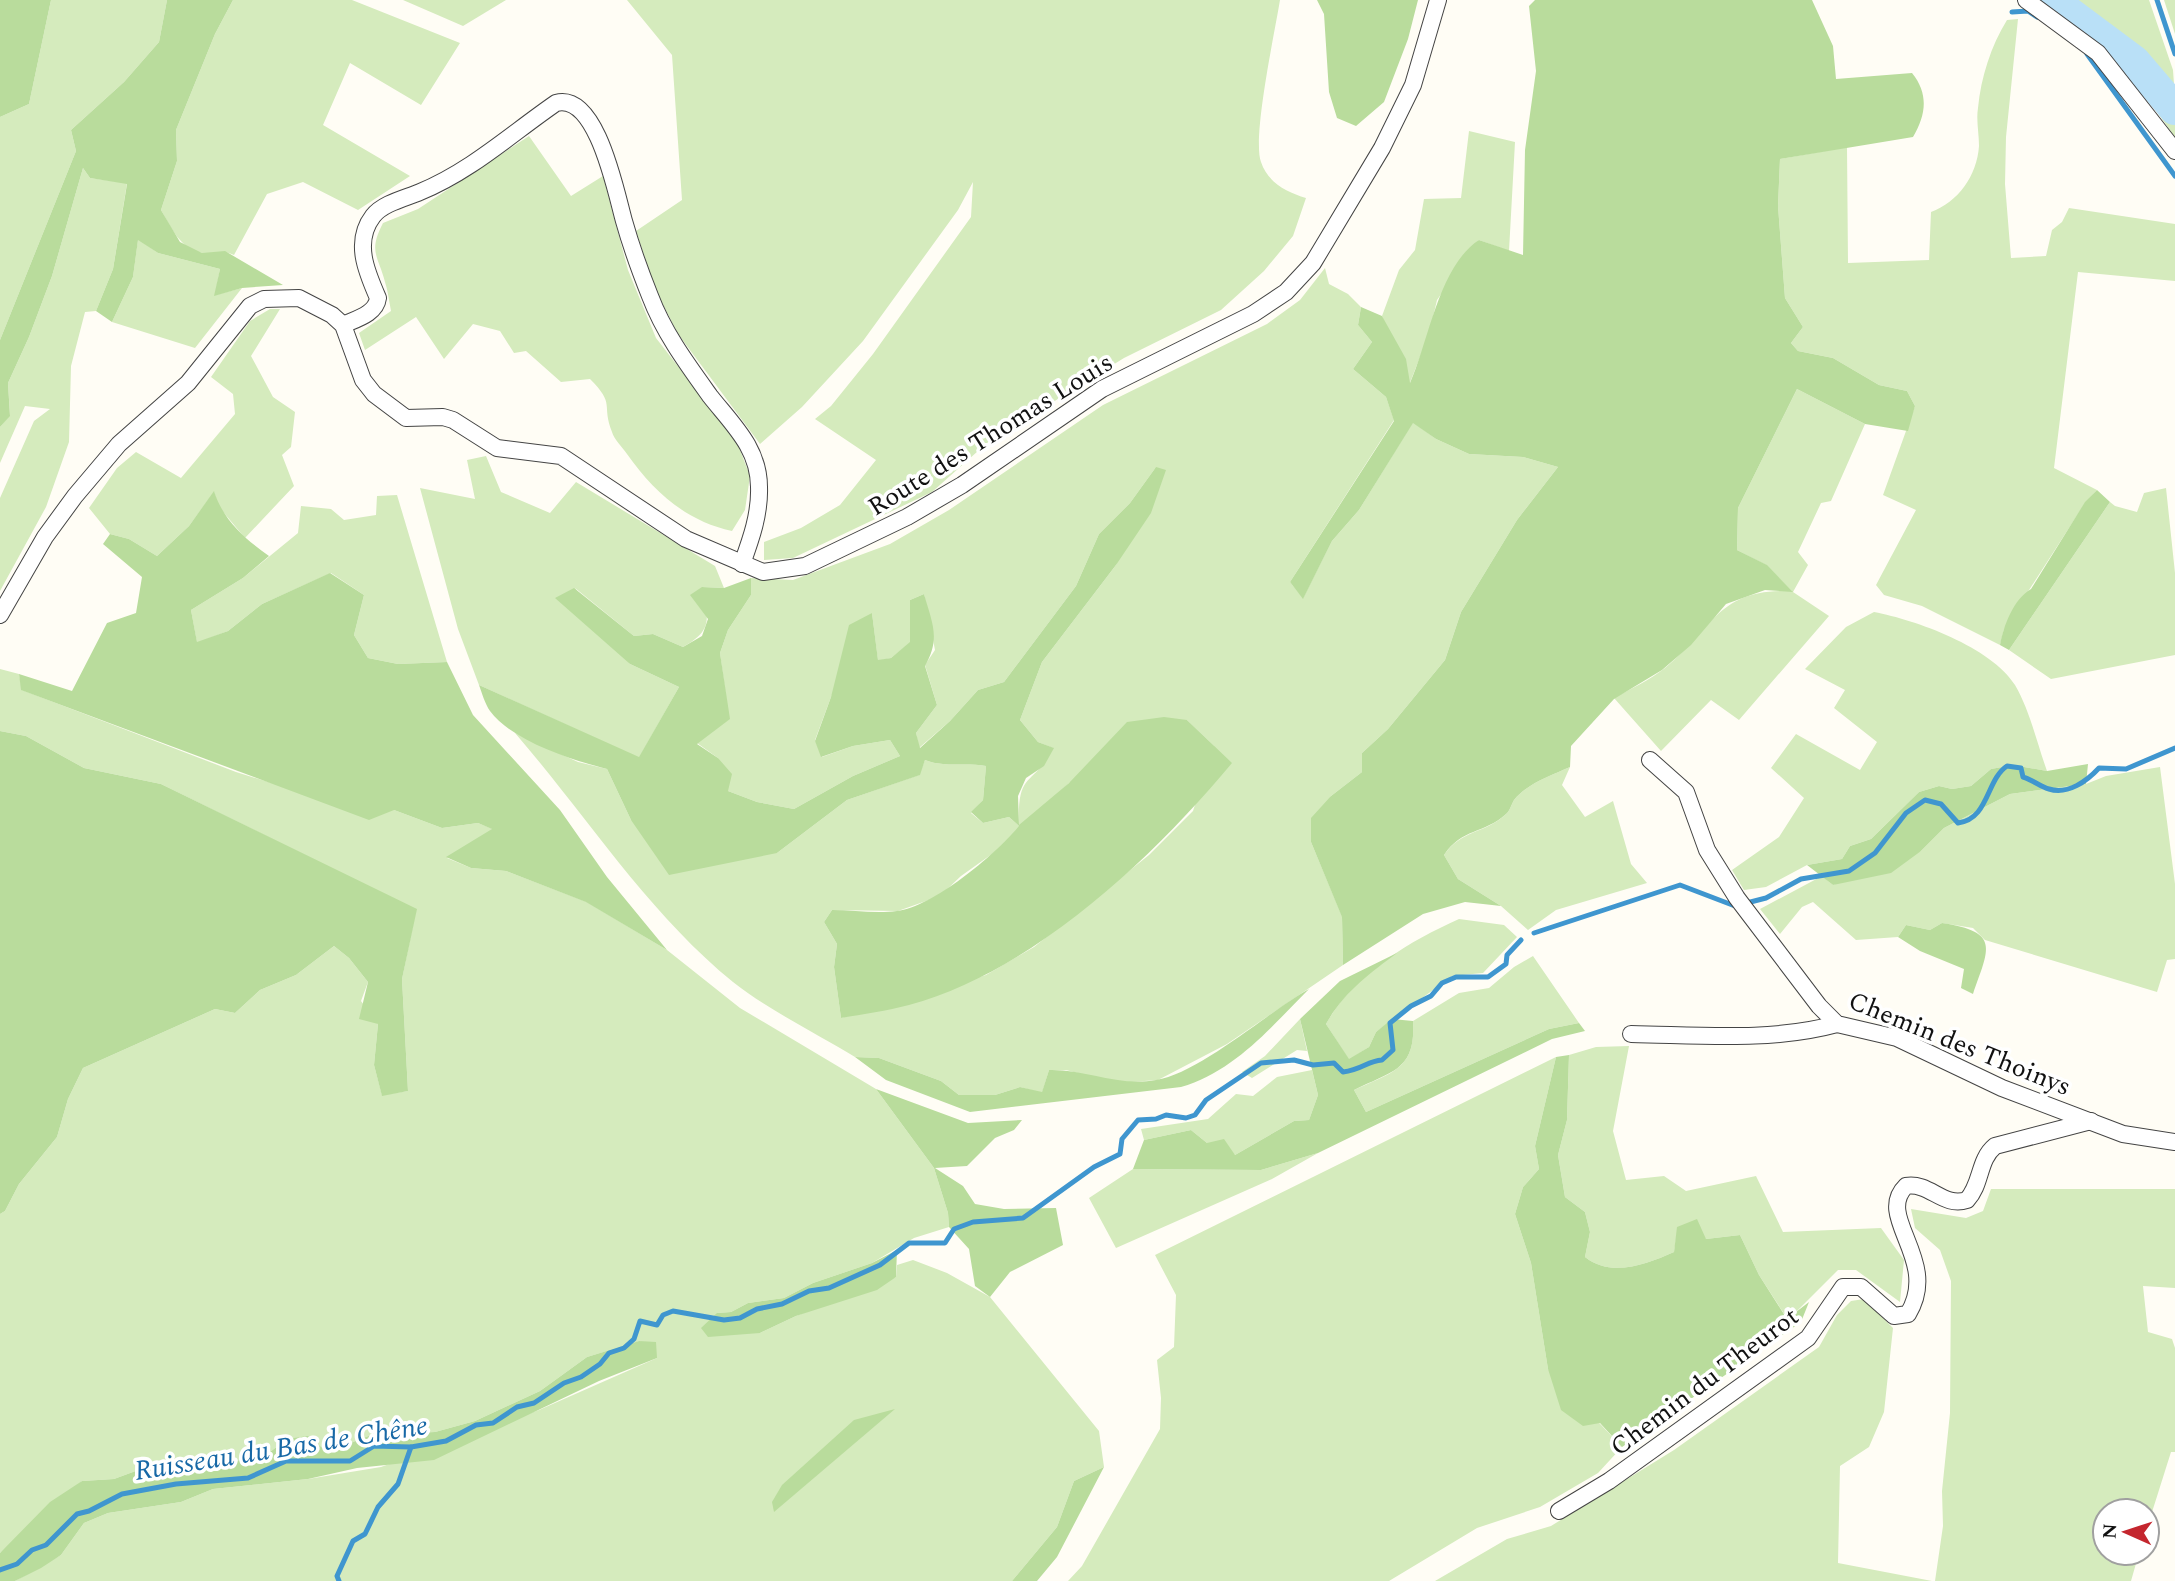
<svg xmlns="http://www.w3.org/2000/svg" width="2175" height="1581" viewBox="0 0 2175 1581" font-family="Spectral,serif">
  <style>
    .green { fill: #d5ebbd; fill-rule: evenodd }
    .forest { fill: #b9dc9c }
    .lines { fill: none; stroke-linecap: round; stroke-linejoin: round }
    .stream { stroke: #3f96cf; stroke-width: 5 }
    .river { stroke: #b9e0f7; stroke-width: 32 }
    .street-casing { stroke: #444; stroke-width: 18 }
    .street { stroke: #fff; stroke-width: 16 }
    .labels { text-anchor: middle; stroke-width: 7; stroke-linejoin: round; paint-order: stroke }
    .street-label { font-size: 26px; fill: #111; stroke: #fff }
    .water-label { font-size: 28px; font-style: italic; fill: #1768a6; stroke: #fff }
  </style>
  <rect width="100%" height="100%" fill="#fffdf5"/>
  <g class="green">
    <path d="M51,0H167L159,42L124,82L71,130L76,151L0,340V117L29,104Z"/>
    <path d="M233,0H352L460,43L421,105L350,63L323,125L410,176L358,210L303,182L267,194L234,255C222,249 214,255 202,253C180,249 171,227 161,210L177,161L176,130L215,34Z"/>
    <path d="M403,0H506L463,26Z"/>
    <path d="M627,0H1280C1275,31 1252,138 1261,162C1268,183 1287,192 1306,198L1293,236L1264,271L1221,310L1124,358L987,443L932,492L793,558L764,560V542L801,528L840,505L876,460L815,419L831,406L873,354L971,217L973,182L958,210L863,341L802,407L760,444L678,334L656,291L636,231L682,200L672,55Z"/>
    <path d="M2070,0H2149L2173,70L2175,99L2152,60L2100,18Z"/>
    <path d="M2164,0H2175V34Z"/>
    <path d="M2018,19L2006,137L2005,184L2011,258L2046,256L2052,230L2062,222L2069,208L2175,224V281L2078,272L2054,468L2097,490L2085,503L2004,629L2000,645L1922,606L1884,595L1876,585L1916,510L1883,495L1915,406L1907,391L1879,385L1833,358L1798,351L1791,343L1803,327L1785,298L1778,206L1780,159L1847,147L1848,263L1929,260L1931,212C1958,202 1977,176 1979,146C1979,133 1976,120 1978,108C1981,77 1991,46 2007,20Z"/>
    <path d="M2118,58L2175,119V137Z"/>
    <path d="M1469,131L1515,142L1509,251L1479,240L1437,300L1429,334L1409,385L1382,316L1399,270L1415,250L1424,199L1461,198Z"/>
    <path d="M529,136L571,196L603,176L628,270L656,338L737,442L750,476L745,510L732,531C686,521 654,492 627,454C622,447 614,439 612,432C601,404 616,405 590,379L561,382L526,351L514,353L500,331L473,324L444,359L416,317L365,350L359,333L391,311C389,301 388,291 385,282C378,255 368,252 383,223L418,209Z"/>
    <path d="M83,168L90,178L127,183L113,269L96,311L85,312L71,366L69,442L46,507L0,591V498L34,421L50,409L25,406L0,463V427L10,415L8,383L29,337L52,276Z"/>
    <path d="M138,239L158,253L220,269L215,295L242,288L195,348L112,322L133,277Z"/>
    <path d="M1325,268L1329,284L1348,294L1361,307L1358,325L1372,342L1353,369L1386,397L1394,420L1290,582L1303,598L1332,541L1359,510L1413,422L1436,439L1469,454L1523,457L1558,467L1517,520L1461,612L1445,660L1388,729L1362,753V772L1331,796L1311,842L1342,916L1343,965L1227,1044L1158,1080L1117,1083L1066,1070H1049L1042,1093L1020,1087L995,1095H959L941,1081L879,1058L855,1057C817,1034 767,1009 733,982C647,912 587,816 515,733L578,762L607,769L631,820L777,853L847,800L919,775L925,760C945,768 965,762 986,766L983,800L971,813L983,823L1009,817L1019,826C1017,769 1032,789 1053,748L1038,742L1020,720L1042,662L1116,565L1156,467L1130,503L1099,534L1076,586L1004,682L978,690L950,721L919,748L916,733L937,705L925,665L935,650L924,594L910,600V643L891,658L878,661L872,613L831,697L815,740L822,757L853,746L890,740L900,756L853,776L794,809L757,802L728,791L718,758L697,743L729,719L720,653L728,630L751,595V578L793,580L890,544L949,510L1103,405L1267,324L1300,300ZM1187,720L1214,746L1193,811L1149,855L1034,947L986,975L841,1018L834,967L837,944L824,922L832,910L898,911L940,896L961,876L999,849L1069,783Z"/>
    <path d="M270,309H280L251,356L273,397L295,412L291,447L282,455L294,486L245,538L219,507L214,492L189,526L157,556L129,539L110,534L89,508L117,468L136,452L181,478L235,414L233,394L211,377L250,321Z"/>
    <path d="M1797,389L1865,424L1831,501L1821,503L1798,552L1808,565L1793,592L1829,616L1739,720L1711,700L1661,751L1614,698C1630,689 1650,680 1665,668C1714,627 1718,588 1792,591L1766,565L1737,550L1738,508Z"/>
    <path d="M486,456L501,492L550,513L576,482L715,566L724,588L702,587C708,618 714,630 683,647L653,634L634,636L575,588L630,664L679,687L639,758L479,685L458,629L420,488L475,499L467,460Z"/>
    <path d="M2166,488L2175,573V655L2051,679L2009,650L2110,502L2115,506L2137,512L2144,493Z"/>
    <path d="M397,495L447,662L398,664L368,658L354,635L364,595L331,573L262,604L228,631L197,643L191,610L243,578L298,533L301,506L331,509L344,520L376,515L377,496Z"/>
    <path d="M1874,612C1916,620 1991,647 2015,685C2030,711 2037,743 2047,771L2013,765L1991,769L1971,786L1952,789L1939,786L1919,792L1871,839L1850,846L1842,859L1807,865L1766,887L1744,890L1732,870L1779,837L1804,798L1771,768L1796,734L1860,770L1877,742L1834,708L1845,690L1805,669L1846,627Z"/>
    <path d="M0,669L19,674L22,690L236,772L301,792L394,810L442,828L478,823L493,829L447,858L471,868L506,871L587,902L667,950L740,1008L876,1089L934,1168L948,1213L949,1227L914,1238L872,1263L813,1283L784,1298L748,1303L731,1312L717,1313L760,1333L796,1316L896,1277L897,1265L913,1260L947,1273L990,1297L1099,1431L1104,1467L1074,1481L1057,1527L1012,1581H15L61,1555L84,1523L108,1513L181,1502L213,1489L308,1479L381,1467L539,1410L657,1358L640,1341L587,1357L540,1391L475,1421L435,1432L371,1435L327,1452L287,1439L266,1455L203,1467L141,1469L114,1479L82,1481L0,1553V1214L5,1211L19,1184L57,1137L68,1099L83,1068L215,1009L235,1013L260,990L296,975L334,946L349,958L368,982L361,1001L378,1024L374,1065L382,1095L408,1091L402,979L416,910L161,784L84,768L26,736L0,731Z"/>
    <path d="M1570,767L1562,785L1585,817L1613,801L1631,864L1647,883L1556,910L1528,930L1501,906L1458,879L1444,855C1462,829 1485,834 1506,814C1510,811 1511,805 1514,800C1528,783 1550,776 1570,767Z"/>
    <path d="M2160,767L2175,884V959L2167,960L2157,992L1985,940L1973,928L1942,923L1930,930L1906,925L1898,937L1856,940L1813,902L1802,907L1780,934L1760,909L1822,876L1833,885L1921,851L1944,828L2010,794L2086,784L2106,776Z"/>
    <path d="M1459,919L1504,925L1517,937L1483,973L1452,976L1376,1032L1369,1047L1349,1060L1326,1024C1354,974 1408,942 1459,919Z"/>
    <path d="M1533,956L1579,1023L1549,1029L1366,1112L1354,1090C1393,1072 1416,1069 1413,1021L1459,993L1489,988L1514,967Z"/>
    <path d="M1300,1019L1307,1051L1297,1050L1252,1078L1242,1072L1265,1056Z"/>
    <path d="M1629,1046L1613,1131L1626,1180L1664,1176L1686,1191L1756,1176L1783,1232L1881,1228L1904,1260L1900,1302L1856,1270H1838L1788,1320L1759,1275L1740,1235L1706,1239L1678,1227L1674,1252C1647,1264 1611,1278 1585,1257L1590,1232L1585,1212L1565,1197L1558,1155L1567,1120L1569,1055L1596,1047Z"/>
    <path d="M1556,1057L1535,1146L1539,1169L1523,1187L1515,1214L1531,1263L1548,1369L1622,1447L1598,1473L1540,1507L1477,1528L1389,1581H1068L1082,1566L1160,1429L1161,1398L1157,1360L1174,1347L1176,1295L1155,1255Z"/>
    <path d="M1312,1070L1318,1095L1309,1120L1294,1121L1235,1155L1207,1143L1191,1130L1144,1140L1141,1129L1208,1119L1236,1094L1253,1096L1277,1077Z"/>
    <path d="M1318,1153L1272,1179L1116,1248L1089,1198L1133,1169L1261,1170Z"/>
    <path d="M1991,1189H2175V1288L2143,1286L2148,1332L2172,1339L2175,1348V1452H2171L2147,1528V1511H2105V1553H2139L2131,1581H1935L1943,1526L1942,1491L1950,1413L1951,1281L1940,1250L1915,1228L1911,1209L1966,1218L1983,1211Z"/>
    <path d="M1864,1299L1893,1328L1884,1412L1869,1447L1840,1466L1838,1563L1932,1581H1435L1507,1539L1551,1526L1674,1450L1819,1347L1837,1315L1851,1301Z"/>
  </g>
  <g class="forest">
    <path d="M0,0H51L29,104L0,117Z"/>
    <path d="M167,0H233L215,34L176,130L177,161L161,210L180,242L202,253L225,251L283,285L242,288L214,296L220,269L158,253L138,240L133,277L112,322L96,311L113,269L127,184L90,178L83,168L52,276L29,337L8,383L10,416L0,427V340L76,151L71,130L124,82L159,42Z"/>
    <path d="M1317,0H1418L1408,39L1384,102L1356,126L1337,118L1329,92L1324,14Z"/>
    <path d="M1535,0H1812L1833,46L1836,79L1912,73C1929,94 1926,115 1913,137L1780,159L1778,206L1785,298L1803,327L1791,343L1798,351L1833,358L1879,385L1907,391L1915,406L1908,431L1865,424L1797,389L1738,508L1737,550L1767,565L1793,592L1765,590L1726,604L1691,645L1662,670L1614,699L1571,746L1570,767C1550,776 1528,783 1514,800C1511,805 1510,811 1506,814C1484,834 1462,828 1444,855L1458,879L1501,906L1465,902L1423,914L1343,965L1342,917L1311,842V818L1331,796L1362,772V753L1388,729L1445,660L1461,612L1517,520L1558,467L1523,457L1469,454L1436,439L1413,423L1359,510L1332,541L1303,599L1290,582L1394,421L1386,397L1353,369L1372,342L1358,325L1361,307L1382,316L1406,359L1410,383C1429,340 1439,266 1479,240L1523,255L1525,150L1536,71L1529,6Z"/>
    <path d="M1156,467L1166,470L1151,513L1116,565L1042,662L1020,720L1038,742L1054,748L1044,766L1026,778L1018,796L1019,825L1069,783L1127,722L1164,717L1187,720L1232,763C1152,859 1032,972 909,1005C887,1011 863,1014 841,1018L834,967L837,944L824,922L832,910C853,910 876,914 897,911C933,907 996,854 1019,826L1009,817L983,823L971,812L983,800L986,766C965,762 945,768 925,760L920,775L847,800L777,853L669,875L631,820L607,769C572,760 512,741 490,711C485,704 482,693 479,685L639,757L679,687L630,664L555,598L574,588L634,636L653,634L683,647L702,636L708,619L690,595L702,587L724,588L751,578V595L728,630L720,653L730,719L697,744L718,758L732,774L728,791L757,802L794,809L853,776L900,756L890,740L853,746L821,757L815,741L831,697L849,625L872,613L878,660L891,658L910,642V600L924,594C932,623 941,638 925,666L937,705L916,733L920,748L950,721L978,690L1004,682L1076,586L1099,534L1130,503Z"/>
    <path d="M2097,490L2110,502L2009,650L2000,645C2004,625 2013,600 2031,589L2085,502Z"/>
    <path d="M214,491C223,520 245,539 269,556L243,578L191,610L197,642L228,631L262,604L330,573L364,595L354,635L368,658L398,664L447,662L473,715L560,810L607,877L667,950L586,902L506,871L471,868L446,857L492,829L478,823L442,828L394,810L369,820L21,690L19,674L72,691L107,623L136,613L142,577L103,544L110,534L129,539L157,556L189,526Z"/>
    <path d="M0,731L26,736L84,768L161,784L417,909L402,979L408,1091L382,1096L374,1065L378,1024L359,1019L368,982L349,958L334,946L296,975L260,990L235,1013L215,1009L83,1068L68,1099L57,1137L19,1184L5,1211L0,1214Z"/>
    <path d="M2088,764L2086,784L2010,794L1944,828L1921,851L1891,873L1833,885L1807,865L1842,859L1850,846L1871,839L1919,792L1939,786L1952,789L1971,786L1991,769L2013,765L2047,771Z"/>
    <path d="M1942,923C2001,932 1989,948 1973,994L1961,988L1964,969L1920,951L1898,937L1906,925L1930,930Z"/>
    <path d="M1397,953C1369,974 1344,992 1326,1024L1349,1059L1369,1047L1376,1032L1392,1019L1413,1021C1416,1070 1393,1071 1354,1090L1366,1112L1549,1029L1579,1023L1585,1031L1552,1039L1318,1153L1261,1170L1133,1169L1144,1140L1191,1130L1207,1143L1224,1139L1235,1155L1294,1121L1309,1120L1318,1095L1300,1019L1340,981Z"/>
    <path d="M1309,989C1270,1028 1235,1071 1181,1087L970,1112L886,1080L855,1057L879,1058L941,1081L959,1095H995L1020,1087L1042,1092L1049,1070C1086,1069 1118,1087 1156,1080C1200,1073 1268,1012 1309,989Z"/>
    <path d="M1569,1055L1567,1120L1558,1155L1565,1197L1585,1212L1590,1232L1585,1257C1611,1278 1647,1264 1674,1252L1677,1227L1697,1219L1706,1239L1740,1235L1759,1275L1787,1319L1809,1302L1801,1322L1622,1447L1600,1423L1583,1426L1561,1410L1548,1369L1531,1263L1515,1214L1523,1187L1539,1169L1535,1146L1556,1057Z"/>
    <path d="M876,1089L968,1123L1022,1120L1014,1130L995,1138L967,1166L935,1168L963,1186L975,1204L1004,1209L1056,1208L1063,1245L1010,1272L990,1297L975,1286L969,1249L949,1227L948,1213L934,1168Z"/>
    <path d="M897,1250L896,1277L877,1290L796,1316L760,1333L708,1337L701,1328L717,1313L731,1312L748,1303L784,1298L813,1283L872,1263Z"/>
    <path d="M639,1341L656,1342L657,1358L599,1381L434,1460L357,1468L308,1479L213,1489L181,1502L108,1513L84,1523L61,1555L41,1568L15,1581H0V1553L50,1502L82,1481L114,1479L141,1469L203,1467L266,1455L287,1439L308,1436L327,1452L371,1435L435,1432L475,1421L540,1391L587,1357Z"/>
    <path d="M895,1409L774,1512L772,1502L782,1485L854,1420Z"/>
    <path d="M1104,1467L1057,1557L1037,1581H1012L1057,1527L1074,1481Z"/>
  </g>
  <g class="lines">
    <g class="stream">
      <path d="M2157,0L2175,54"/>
      <path d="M2012,12L2028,11L2037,17"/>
      <path d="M2087,54L2175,176"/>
      <path d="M1534,933L1680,885L1735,906L1766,898L1801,879L1849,871L1875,853L1906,813L1925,800L1941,804L1958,823C1989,819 1986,780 2007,766L2021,768L2023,777C2033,780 2041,787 2049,789C2068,795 2087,781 2099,768L2126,769L2175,748"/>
      <path d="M0,1570L17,1564L32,1550L46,1545L77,1514L89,1511L122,1494L176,1484L248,1478L286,1461H350L374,1446L411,1447L446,1441L476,1425L493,1423L517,1407L534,1403L564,1383L581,1377L600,1364L609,1353L624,1348L634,1339L640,1321L657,1325L663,1315L673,1311L724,1320L740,1318L757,1309L782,1304L809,1291L829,1288L880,1265L909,1243H945L954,1229L973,1222L1023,1218L1094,1167L1120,1154L1122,1139L1138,1120L1156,1119L1166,1115L1186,1118L1195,1115L1206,1100L1261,1063L1294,1060L1313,1065L1334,1063L1343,1072C1362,1070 1367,1061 1382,1060L1393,1050L1390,1023L1411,1006L1431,996L1442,983L1456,977H1488L1506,964L1507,955L1521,940"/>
      <path d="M339,1581L337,1576L353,1541L365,1534L378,1507L398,1484L411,1447"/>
    </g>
    <path class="river" d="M2052,0L2134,61L2175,109"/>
    <g class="street-casing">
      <g id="street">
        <path d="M2026,0L2098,53L2175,151"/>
        <path d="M343,325C356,319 376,314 378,298C367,273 353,242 373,216C383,203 406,198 420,192C471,171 511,134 556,103C597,92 616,193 624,221C631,246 640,271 650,296C664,333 687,364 710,396C732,424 759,448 759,487C760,514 751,539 742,564"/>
        <path d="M0,615L45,537L75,496L119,444L188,383L250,306L264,299L299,298L332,315L343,325L363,380L374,394L406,418L443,417L453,420L497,448L561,456L686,539L763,572L805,566L907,517L962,485L1102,389L1253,314L1286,292L1313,263L1382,148L1413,85L1438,0"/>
        <path d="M1650,760L1686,792L1707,850L1737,898L1819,1006L1837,1024L1897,1038L2002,1088L2123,1134L2175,1142"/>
        <path d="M1631,1034C1699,1035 1771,1042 1837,1024"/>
        <path d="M1559,1511L1609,1481L1808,1338L1843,1287H1861L1894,1316L1908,1314C1941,1260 1874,1217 1906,1186C1930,1182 1943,1208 1967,1200C1982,1184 1978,1160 1995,1146L2091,1121"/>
      </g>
    </g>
    <use href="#street" class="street"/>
  </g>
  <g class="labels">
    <g class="street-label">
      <text transform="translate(990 434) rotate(-32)" y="9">Route des Thomas Louis</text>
      <text transform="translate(1960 1043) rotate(22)" y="9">Chemin des Thoinys</text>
      <text transform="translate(1704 1381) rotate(-37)" y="9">Chemin du Theurot</text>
    </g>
    <g class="water-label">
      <text transform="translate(281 1447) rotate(-9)" y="10">Ruisseau du Bas de Chêne</text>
    </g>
  </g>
  <g transform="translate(2126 1532) rotate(273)"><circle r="33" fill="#ffffff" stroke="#a0a0a0" stroke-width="2"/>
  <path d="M0-5L12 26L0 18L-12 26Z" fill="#c4262e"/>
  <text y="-10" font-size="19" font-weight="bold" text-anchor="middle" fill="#111111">N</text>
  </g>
</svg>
